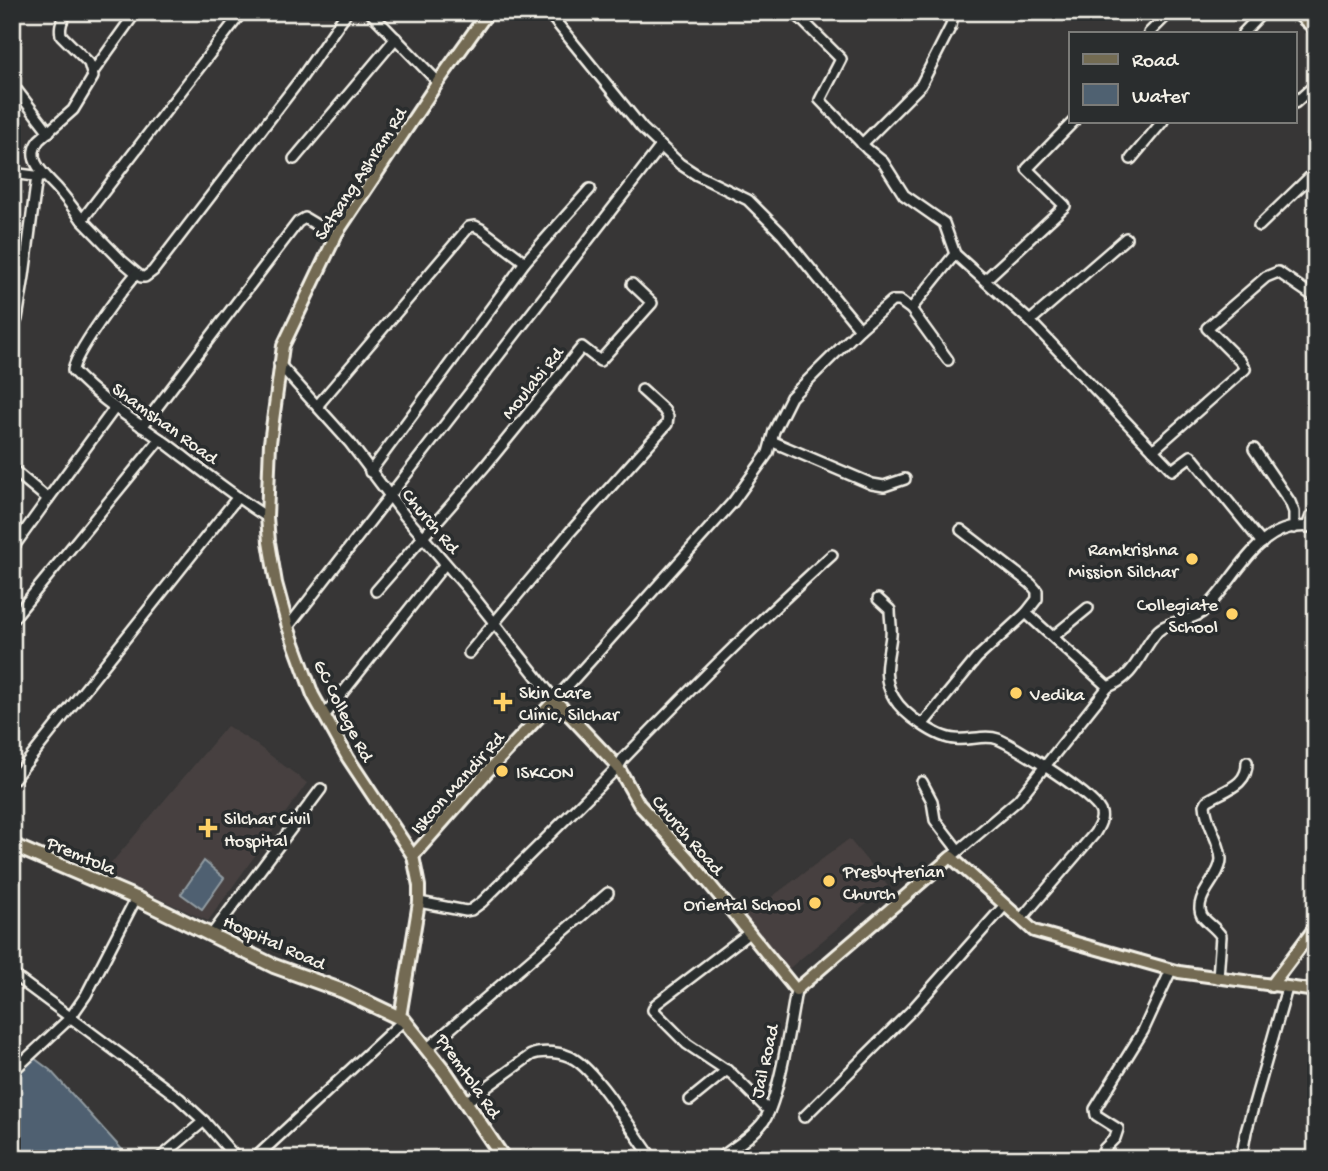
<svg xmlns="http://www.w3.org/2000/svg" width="1328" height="1171" viewBox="0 0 1328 1171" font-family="'Gochi Hand',sans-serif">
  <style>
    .built { fill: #474140 }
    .water { fill: #4f6171; stroke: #919ba1; stroke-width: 2 }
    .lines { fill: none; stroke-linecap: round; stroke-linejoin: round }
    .minor-casing { stroke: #f4f1e8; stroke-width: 14 }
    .major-casing { stroke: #f4f1e8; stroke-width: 16 }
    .highway-casing { stroke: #f4f1e8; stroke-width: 18 }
    .minor { stroke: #2a2d2e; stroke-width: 9 }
    .major { stroke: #736b52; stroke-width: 10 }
    .highway { stroke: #736b52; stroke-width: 12 }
    .poi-dot { fill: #ffd166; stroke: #2a2d2e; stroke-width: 2.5 }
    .labels { text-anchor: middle; stroke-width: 7; stroke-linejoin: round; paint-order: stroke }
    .street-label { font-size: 19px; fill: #f4f1e8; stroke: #2a2d2e }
    .poi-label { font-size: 19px; fill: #f4f1e8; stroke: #2a2d2e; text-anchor: start }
  </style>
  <rect width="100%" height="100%" fill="#373636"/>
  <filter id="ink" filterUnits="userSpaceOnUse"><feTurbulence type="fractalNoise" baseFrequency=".0143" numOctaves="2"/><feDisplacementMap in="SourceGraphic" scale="14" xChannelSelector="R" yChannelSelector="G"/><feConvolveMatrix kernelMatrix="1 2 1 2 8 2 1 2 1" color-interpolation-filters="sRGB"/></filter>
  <g filter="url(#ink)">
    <g class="built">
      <path d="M227,726L254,743L307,783L208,921L103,873Z"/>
      <path d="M849,839L888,886L780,976L741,920Z"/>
    </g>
    <g class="water">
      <path d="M204,861L224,878L202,909L181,894Z"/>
      <path d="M34,1058L50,1070L127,1155L126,1159H12V1077Z"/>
    </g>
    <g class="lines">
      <g class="minor-casing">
        <g id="minor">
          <path d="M68,12C62,20 59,26 61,35L89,63L93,77L73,110L39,140C24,159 45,175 57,188C66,198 74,209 82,220"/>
          <path d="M242,12L82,220L121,260L141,277H145L153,271L302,77L347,12"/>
          <path d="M370,12L438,82"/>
          <path d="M794,12L841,59L820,100L867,149L883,162L904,195L944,223L955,254L1030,321L1126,238"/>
          <path d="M1149,33L1170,12"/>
          <path d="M1243,33L1263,12"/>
          <path d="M93,72L136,12"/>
          <path d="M12,84L49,132"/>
          <path d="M1295,103L1316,84"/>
          <path d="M862,144L921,85L951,26L952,21L946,12"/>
          <path d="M294,159L396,38"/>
          <path d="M1131,159L1163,121"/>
          <path d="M12,173L42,177"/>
          <path d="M1259,226L1316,171"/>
          <path d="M136,274C123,289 73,355 73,371C103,403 133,419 167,444C200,469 232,495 267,517"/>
          <path d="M985,280L1065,206L1027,169L1074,121"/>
          <path d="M911,309L948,360"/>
          <path d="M1030,321L1172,470L1191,456L1262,543"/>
          <path d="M12,329L17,319L24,276L37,176"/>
          <path d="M860,329L892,301H900L911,309L955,254"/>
          <path d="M279,364L350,443L405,516L466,587L555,700L733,502L768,453L774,431L791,397L860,329L781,233L748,200L697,175L680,164L642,128L548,12"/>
          <path d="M318,405L469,227L475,226L481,229L525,262"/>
          <path d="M142,427L298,222L305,218L320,227L334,241"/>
          <path d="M771,441L872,484L884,486L905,479"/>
          <path d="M1254,449L1290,502L1294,512V528"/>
          <path d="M1153,450L1245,369L1241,362L1207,328L1266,277L1278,272L1316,298"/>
          <path d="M12,469L48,499L114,409"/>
          <path d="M370,472L525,262L590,189"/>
          <path d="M1307,527L1311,516L1316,514"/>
          <path d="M961,530L1031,584L1037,591V599L1026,613L1108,687"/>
          <path d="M12,549L48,499"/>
          <path d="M376,591L486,465L582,347L600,361L652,303L632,284"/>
          <path d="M878,599L890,610C890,618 892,628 891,636C888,659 881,677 894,698C903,714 937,738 955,739C969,741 985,734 998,739C1015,746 1098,797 1101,813C1103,821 1098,827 1095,833L1021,919"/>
          <path d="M12,620L160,439"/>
          <path d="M288,627L661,146"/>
          <path d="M1054,636L1088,608"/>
          <path d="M469,653L570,532L667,424L668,417L664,410L642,390"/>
          <path d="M325,715L445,564"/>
          <path d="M923,724L977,658L1026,613"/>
          <path d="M12,781L237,498"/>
          <path d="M922,782L932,801L935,820L958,850"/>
          <path d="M951,857L1018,800L1108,687C1136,676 1139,653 1157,632C1166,621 1189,622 1201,613C1230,589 1250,537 1289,528C1297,526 1307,527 1316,526"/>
          <path d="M419,902L466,911L471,910L482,902L618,767L623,759C691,689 759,620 832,555"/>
          <path d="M749,933L656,1004L653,1010L687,1044L732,1074L769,1111"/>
          <path d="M212,934L321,789"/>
          <path d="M12,974L179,1098L204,1121L237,1159"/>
          <path d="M1218,978L1221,936C1216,928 1207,923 1202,916C1192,897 1221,878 1221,859C1220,840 1206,824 1205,805L1207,801C1224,790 1248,786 1247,762"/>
          <path d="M428,1048L608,893"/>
          <path d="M12,1072L70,1018L86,995L136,898"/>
          <path d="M690,1100L727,1070"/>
          <path d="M466,1102L531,1055C542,1050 563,1052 574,1059C599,1074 633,1133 653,1159"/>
          <path d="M804,1117L911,1011L1005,905"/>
          <path d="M1104,1149L1115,1138L1118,1129L1096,1115L1095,1109L1143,1031L1171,970"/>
          <path d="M159,1159L204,1121"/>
          <path d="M254,1159L404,1020"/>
          <path d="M718,1159C733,1148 753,1136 764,1121C779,1099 791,1019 796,990"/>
          <path d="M1241,1159L1246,1132L1287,988"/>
        </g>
      </g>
      <g class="major-casing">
        <g id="major">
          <path d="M1296,12L1316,30"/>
          <path d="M413,856L489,770L555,700L618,767L639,804L690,860L796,990L951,857L1034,931L1179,972L1316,991"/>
          <path d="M1271,986L1316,926"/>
          <path d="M400,1017L419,902V886L413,856L348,758L313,695L288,627L276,583L269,542L267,517L270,443L283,346L337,233L438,82L488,12"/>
        </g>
      </g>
      <g class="highway-casing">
        <path id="highway" d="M12,845L136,898L274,966L343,991L404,1020L446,1073L504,1159"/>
      </g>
      <use href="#minor" class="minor"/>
      <use href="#major" class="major"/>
      <use href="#highway" class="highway"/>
    </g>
  </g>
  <g class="poi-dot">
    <circle cx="1192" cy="559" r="7"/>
    <circle cx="1232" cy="614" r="7"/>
    <circle cx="1016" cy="693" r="7"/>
    <path d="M499.5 691.5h7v7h7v7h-7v7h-7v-7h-7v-7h7z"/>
    <circle cx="502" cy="771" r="7"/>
    <path d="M204.5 817.5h7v7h7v7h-7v7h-7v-7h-7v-7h7z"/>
    <circle cx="829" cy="881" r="7"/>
    <circle cx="815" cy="903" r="7"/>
  </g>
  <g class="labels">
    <g class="street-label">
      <text transform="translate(359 173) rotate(-57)" y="7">Satsang Ashram Rd</text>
      <text transform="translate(531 382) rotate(-51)" y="7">Moulabi Rd</text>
      <text transform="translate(166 422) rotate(36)" y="7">Shamshan Road</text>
      <text transform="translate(432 520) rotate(50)" y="7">Church Rd</text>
      <text transform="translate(345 710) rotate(63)" y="7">GC College Rd</text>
      <text transform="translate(456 782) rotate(-48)" y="7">Iskcon Mandir Rd</text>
      <text transform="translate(689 834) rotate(49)" y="7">Church Road</text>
      <text transform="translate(82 854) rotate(23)" y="7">Premtola</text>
      <text transform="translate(275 941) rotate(24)" y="7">Hospital Road</text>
      <text transform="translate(763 1061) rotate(-77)" y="7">Jail Road</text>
      <text transform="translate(470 1075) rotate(55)" y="7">Premtola Rd</text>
    </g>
    <g class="poi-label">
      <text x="1178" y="555" text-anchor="end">Ramkrishna<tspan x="1178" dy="22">Mission Silchar</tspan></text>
      <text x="1218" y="610" text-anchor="end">Collegiate<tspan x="1218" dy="22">School</tspan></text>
      <text x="519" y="698">Skin Care<tspan x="519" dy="22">Clinic, Silchar</tspan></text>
      <text x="1030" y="700">Vedika</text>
      <text x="516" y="778">ISKCON</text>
      <text x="224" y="824">Silchar Civil<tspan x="224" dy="22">Hospital</tspan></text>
      <text x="843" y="877">Presbyterian<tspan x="843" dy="22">Church</tspan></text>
      <text x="801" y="910" text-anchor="end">Oriental School</text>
    </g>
  </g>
  <rect width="1328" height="1171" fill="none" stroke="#2a2d2e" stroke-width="42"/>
  <rect x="21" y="21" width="1286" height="1129" fill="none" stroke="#f4f1e8" stroke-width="2.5" filter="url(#ink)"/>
  <rect x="1069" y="32" width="228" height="91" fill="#2a2d2e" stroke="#7b7b78" stroke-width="2"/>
  <rect x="1083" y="54" width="35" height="10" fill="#736b52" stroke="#7b7b78" stroke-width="2"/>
  <text x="1132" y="66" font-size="21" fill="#f4f1e8">Road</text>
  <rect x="1083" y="84" width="35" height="21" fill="#4f6171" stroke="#7b7b78" stroke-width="2"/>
  <text x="1132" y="102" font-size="21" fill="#f4f1e8">Water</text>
</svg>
